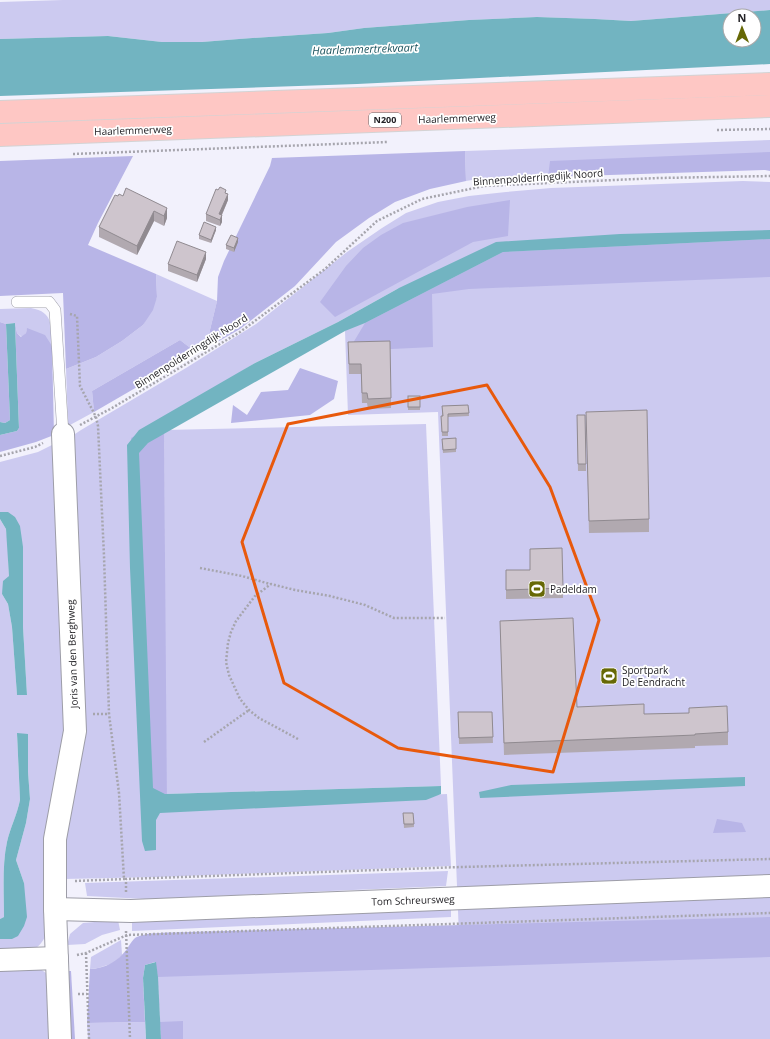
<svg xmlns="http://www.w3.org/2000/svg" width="770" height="1039" viewBox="0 0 770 1039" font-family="'Open Sans',sans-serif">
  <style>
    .green { fill: #cccaf0 }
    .forest { fill: #b8b5e7 }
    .water { fill: #72b4c1; fill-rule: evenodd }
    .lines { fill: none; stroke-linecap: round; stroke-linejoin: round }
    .lane-casing { stroke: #9d9da7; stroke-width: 12 }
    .street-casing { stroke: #9d9da7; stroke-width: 24 }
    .primary-casing { stroke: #d3d3d4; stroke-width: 24 }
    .path { stroke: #a6a5ad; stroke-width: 2.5; stroke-dasharray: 2 2; stroke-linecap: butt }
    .lane { stroke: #fff; stroke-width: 11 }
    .street { stroke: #fff; stroke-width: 22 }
    .primary { stroke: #fec7c4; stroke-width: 22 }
    .wall { fill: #b1a9b0 }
    .shaded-wall { fill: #908a90 }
    .building { fill: #cec5cd; stroke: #908a90 }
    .marked { fill: none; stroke: #e8590c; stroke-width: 3; stroke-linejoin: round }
    .labels { text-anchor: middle; stroke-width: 3.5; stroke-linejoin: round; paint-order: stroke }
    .shield { fill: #fff; stroke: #656467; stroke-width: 1 }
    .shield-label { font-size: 9px; font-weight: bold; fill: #232226 }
    .street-label { font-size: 10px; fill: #232226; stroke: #fff }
    .poi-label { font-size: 10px; fill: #232226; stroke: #fff; text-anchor: start }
    .water-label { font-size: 11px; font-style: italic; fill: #1a535d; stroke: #fff }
  </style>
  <rect width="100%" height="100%" fill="#f2f1fc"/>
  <g class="green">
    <path d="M63,0H770V10L631,21L595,19L537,17L469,20L364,28L328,33L239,39L202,42H162L108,36L0,39V2Z"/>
    <path d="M770,140V169L552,174L478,179L466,181L465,151Z"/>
    <path d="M743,181L770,182V1039H161L156,951L459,936L438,412L348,415L345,331L399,288L338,322L255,363L160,422L141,808L447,794L451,866L158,877L64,879L69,438L81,430L186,368L256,324L347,252L382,228L406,213L438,202L469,196L506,192L551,188Z"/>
    <path d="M156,274L217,301L209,334L219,341L193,350L180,340L92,391L94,412L70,425H68L66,369L96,357L122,341L143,325L157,297Z"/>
    <path d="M31,308C54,312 51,327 52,346L27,329L26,333L22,337L17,333L15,323L6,324L0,322V309Z"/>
    <path d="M426,424L441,786L165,794L164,430Z"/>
    <path d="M54,444L65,730L45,937C35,956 19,954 0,954V939H12L24,883L16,860L26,823L30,799L28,772L17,734L20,800C17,815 10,828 7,842C2,865 4,894 4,917L0,919V519L6,529L8,543L9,576L2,594L8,604L12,627L17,695H27L23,627L8,512H0V462L38,452Z"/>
    <path d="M448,871L446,886L145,899L87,896L85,883Z"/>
    <path d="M451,906V917L132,931V918Z"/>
    <path d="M118,920L120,930L102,935L85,944L67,945L70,934L83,923Z"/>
    <path d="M121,940L122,955L114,963L98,968L90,969L91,957Z"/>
    <path d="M0,966L37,967L49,975L56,1039H0Z"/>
    <path d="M145,1022L146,1039H88L87,1023Z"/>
  </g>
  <g class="forest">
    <path d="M465,151L466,181L430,189L395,202L369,218L336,242L295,286L240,329L219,341L209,334L217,301L218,277L224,261L270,166L272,158Z"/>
    <path d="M770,152V171L765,170L548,177L550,161Z"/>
    <path d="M133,156L98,223L88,245L156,274L157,297L153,310L143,325L122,341L96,357L66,369L63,293L0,296V161Z"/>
    <path d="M510,200L508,236L473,242L335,317L320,302L346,266L363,248L381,235L403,223L467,207Z"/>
    <path d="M770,239V277L469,289L432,294L433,347L392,349L355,350L350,348L365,323L503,252Z"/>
    <path d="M0,322L6,324L10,420L5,423L0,422Z"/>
    <path d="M15,323L17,333L21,337L26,333L27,328L45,335L52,346L54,435L36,442L0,452V435L17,431L19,428Z"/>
    <path d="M180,340L193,350L187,358L94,412L92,391Z"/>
    <path d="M300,368L338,381L334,399L310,415L231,423L233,405L247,415L261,392L288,390Z"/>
    <path d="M160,422L164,430L167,808L141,809L131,438Z"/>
    <path d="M717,819L742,823L746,832L713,833Z"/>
    <path d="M770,917V957L158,977L155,962L145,965L143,978L145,1022L87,1023L90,969C106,968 117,962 127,949C129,946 131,942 134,939C142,931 176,933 188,932Z"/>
    <path d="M60,971H71L75,1039H61Z"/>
    <path d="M183,1021V1039H161L160,1022Z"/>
  </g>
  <g class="water">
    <path d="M770,10V64L357,84L0,96V39L108,36L162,42H202L239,39L328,33L364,28L469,20L537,17L595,19L631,21ZM730,16H754V40H730Z"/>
    <path d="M770,230V239L503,252L365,323L345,331L148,443L139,453L153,788L165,794L441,786V794L426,800L160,813L156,820V850L145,851L142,841L130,568L127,445L139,430L255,363L338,322L399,288L496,242L620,234Z"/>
    <path d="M15,323L19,428L17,431L0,435V422L5,423L10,420L6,324Z"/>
    <path d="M0,512H8L15,517L20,526L23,547V627L27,695H17L12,627L8,604L2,594L3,581L9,576L6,529L0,519Z"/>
    <path d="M17,733L28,734V772L30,799L26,823L16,860L24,883L27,917L24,926L18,936L12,939H0V919L4,917C4,893 2,865 7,842C10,828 17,815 20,800Z"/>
    <path d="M745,777V786L480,798L479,792L511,785Z"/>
    <path d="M156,962L158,977L161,1039H146L143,978L145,965Z"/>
  </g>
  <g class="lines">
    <g class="lane-casing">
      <path id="lane" d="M17,302H49L55,310L63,434"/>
    </g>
    <g class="street-casing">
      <g id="street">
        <path d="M55,909L131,911L770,886"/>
        <path d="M0,960L57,958"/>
        <path d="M60,1039L55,909V839L75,731L63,434"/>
      </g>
    </g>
    <g class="primary-casing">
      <g id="primary">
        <path d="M0,112L770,84"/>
        <path d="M0,135L770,106"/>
      </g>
    </g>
    <g class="path">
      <path d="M717,130L770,129"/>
      <path d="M73,154L388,142"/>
      <path d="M70,314L77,316L80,386L96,417L98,426L104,556L109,714L119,793L124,879"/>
      <path d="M80,425L112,408L240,332L325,269L377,221L422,199L484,186L658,178L770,176"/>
      <path d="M0,456L35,447L43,443"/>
      <path d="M200,568L242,576L270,584"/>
      <path d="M93,714H109"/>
      <path d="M298,739L259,718L249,710L240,699L229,675L226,662L228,643L231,632L236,621L255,596L271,584L295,590L330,596L365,605L394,618H445"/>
      <path d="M204,742L249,710"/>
      <path d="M75,881L125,879"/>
      <path d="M126,892V879L461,867L770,859"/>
      <path d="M126,931L130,1039"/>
      <path d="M86,953L89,1039"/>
      <path d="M77,955L86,953L127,935L770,913"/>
      <path d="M78,994H87"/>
    </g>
    <use href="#lane" class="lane"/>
    <use href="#street" class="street"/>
    <use href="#primary" class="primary"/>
  </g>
  <g class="wall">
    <path d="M225,193L228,200L222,215V222L220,226L206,221V214Z"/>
    <path d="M118,196H123L167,208V218L164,226L154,221L137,255L99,237V227Z"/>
    <path d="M216,230L211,243L199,239V235Z"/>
    <path d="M238,242L234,252L226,249V245Z"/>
    <path d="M206,259L197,282L168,271V264Z"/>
    <path d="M348,342L391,398V408L368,409L367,403H362L361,374H349Z"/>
    <rect x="408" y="396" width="12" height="14"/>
    <path d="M468,405L469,416L448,417V436H442L441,416H442V406Z"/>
    <path d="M586,412L649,519V532L589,533Z"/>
    <path d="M577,415H585L586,471H578Z"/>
    <path d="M456,438V452L443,453L442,442Z"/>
    <path d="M506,570L563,588V598L506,599Z"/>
    <path d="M500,621L577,707L644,714L728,732V745L695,746V748L504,755Z"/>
    <path d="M458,712H492L493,743L459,744Z"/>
    <path d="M403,813H413L414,827L404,828Z"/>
  </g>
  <g class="shaded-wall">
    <path d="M228,194V200L219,221V214Z"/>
    <path d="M167,208V218L164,226V216Z"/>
    <path d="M154,211V221L137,255V246Z"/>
    <path d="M222,215V222L220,226V220Z"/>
    <path d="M216,227V230L211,243V240Z"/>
    <path d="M238,238V242L234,252V248Z"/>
    <path d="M206,252V259L197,282V275Z"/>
  </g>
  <g class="building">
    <path d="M220,187L226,190L225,193L228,194L219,214L222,215L220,220L206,214L216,189L218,190Z"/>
    <path d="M126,188L167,208L164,216L154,211L137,246L99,227L115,195L118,196L119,194L123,196Z"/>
    <path d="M204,222L216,227L211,240L199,235Z"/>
    <path d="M231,235L238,238L234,248L226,245Z"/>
    <path d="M177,241L206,252L197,275L168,264Z"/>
    <path d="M390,341L391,398L368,399L367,393H362L361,364H349L348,342Z"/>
    <rect x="408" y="396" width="12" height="11"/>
    <path d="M468,405L469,413L448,414V432H442L441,416H443L442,406Z"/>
    <path d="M647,410L649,519L589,521L586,412Z"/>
    <path d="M577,415H585L586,464H578Z"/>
    <path d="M456,438V449L443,450L442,439Z"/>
    <path d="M562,548L563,588L506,590V570H530V549Z"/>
    <path d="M573,618L577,707L644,704V714L689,713V708L727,706L728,732L695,734V735L504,743L500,621Z"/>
    <path d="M458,712H492L493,737L459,738Z"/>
    <path d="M403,813H413L414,824H404Z"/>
  </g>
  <path class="marked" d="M487,385L550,487L599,620L553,772L398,748L284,683L242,542L288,424Z"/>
  <defs>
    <g id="stadium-square" transform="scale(0.9)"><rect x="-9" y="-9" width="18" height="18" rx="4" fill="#666805" stroke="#fff"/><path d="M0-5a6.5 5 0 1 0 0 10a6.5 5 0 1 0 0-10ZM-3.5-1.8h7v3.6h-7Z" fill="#fff"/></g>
  </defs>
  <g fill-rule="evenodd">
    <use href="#stadium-square" x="537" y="589"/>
    <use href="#stadium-square" x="609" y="676"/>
  </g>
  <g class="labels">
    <rect class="shield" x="369" y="113" width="32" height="14" rx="3"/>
    <g class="shield-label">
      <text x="385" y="123">N200</text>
    </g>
    <g class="street-label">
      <text transform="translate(457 118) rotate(-2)" y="4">Haarlemmerweg</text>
      <text transform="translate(133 130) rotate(-2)" y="4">Haarlemmerweg</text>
      <text transform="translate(538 177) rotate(-4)" y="4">Binnenpolderringdijk Noord</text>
      <text transform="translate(191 351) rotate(-32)" y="4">Binnenpolderringdijk Noord</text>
      <text transform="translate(72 654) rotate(-92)" y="4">Joris van den Berghweg</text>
      <text transform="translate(413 900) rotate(-2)" y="4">Tom Schreursweg</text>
    </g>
    <g class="poi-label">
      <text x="550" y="593">Padeldam</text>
      <text x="622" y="674">Sportpark<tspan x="622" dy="12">De Eendracht</tspan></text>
    </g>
    <g class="water-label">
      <text transform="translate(365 49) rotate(-2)" y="4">Haarlemmertrekvaart</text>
    </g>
  </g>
  <g transform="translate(742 28) rotate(359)"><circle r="19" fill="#ffffff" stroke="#a7a7a8"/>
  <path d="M0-3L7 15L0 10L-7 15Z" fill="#666805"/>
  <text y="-6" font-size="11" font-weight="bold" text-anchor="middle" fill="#232226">N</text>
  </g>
</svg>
